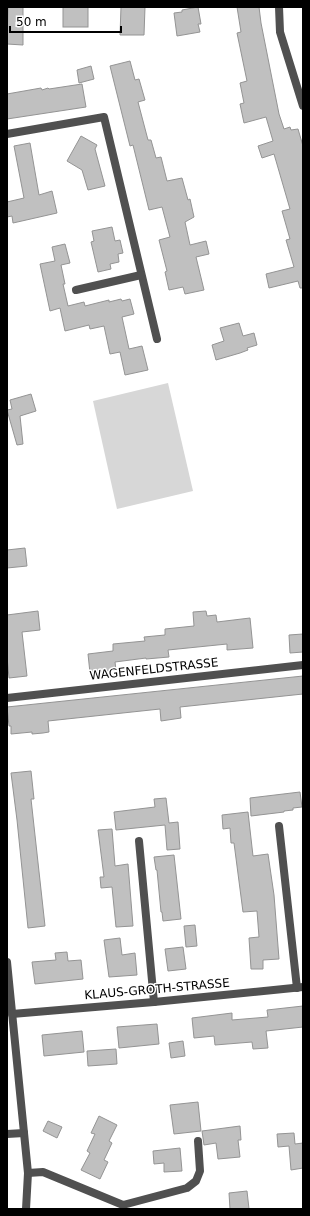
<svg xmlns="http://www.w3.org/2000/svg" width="310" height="1216" viewBox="0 0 310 1216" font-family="'DejaVu Sans',sans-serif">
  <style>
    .green { fill: #d7d7d7 }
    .building { fill: #c0c0c0; stroke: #949494 }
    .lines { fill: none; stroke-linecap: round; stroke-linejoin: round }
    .minor { stroke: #505050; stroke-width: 8 }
    .labels { text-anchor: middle; stroke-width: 3; stroke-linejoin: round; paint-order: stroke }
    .street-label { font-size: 12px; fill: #000; stroke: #fff }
  </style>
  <rect width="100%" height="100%" fill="#fff"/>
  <path class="green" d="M168,383L193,491L117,509L93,401Z"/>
  <g class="building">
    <path d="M8,7H23V45L7,44Z"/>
    <rect x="63" y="7" width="25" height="20"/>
    <path d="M121,7H145L144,35H120Z"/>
    <path d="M198,7L201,24H198L200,32L177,36L174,13L182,12V10Z"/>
    <path d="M237,7H259L261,23L279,114L284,129L290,127L291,130L298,129L303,146V288H300L298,281L269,288L266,274L294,267L286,240L290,239L282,211L290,209L274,154L262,158L258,146L273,141L266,117L244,123L240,104L244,103L240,83L247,81L237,33L241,32Z"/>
    <path d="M130,61L135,80L139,79L145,100L138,102L148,140H151L156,158L161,157L167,181L182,178L188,200L190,199L194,217L185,222L190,245L206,241L209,254L196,257L204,290L185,294L183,287L169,290L165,272L167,271L159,240L170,237L162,207L149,210L133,145L130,146L110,66Z"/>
    <path d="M91,66L94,79L79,83L77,70Z"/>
    <path d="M82,84L86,107L7,119V94L41,88L42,90L48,88L49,89Z"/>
    <path d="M81,136L97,145L95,149L105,186L88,190L82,170L67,161Z"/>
    <path d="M30,143L39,195L52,191L57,213L13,223L12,216L7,217V202L24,198L14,146Z"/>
    <path d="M112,227L115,241L120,240L123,253L118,254L119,262L110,264L111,269L98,272L91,242L94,241L92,231Z"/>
    <path d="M65,244L70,263L61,265L65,284H63L68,306L84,302L85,306L109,300V302L121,299L122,301L130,299L134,314L122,317L129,349L142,346L148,370L125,375L120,352L110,354L104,326L90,329L89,325L65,331L60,308L50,311L40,264L55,261L52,247Z"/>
    <path d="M239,323L243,336L254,333L257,345L247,348L248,350L240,353L216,360L212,345L224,341L220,328Z"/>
    <path d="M31,394L36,411L20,416L23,444L17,445L7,410L12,409L10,400Z"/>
    <path d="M25,548L27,566L7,568V550Z"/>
    <path d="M38,611L40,630L22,632L27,676L9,678L7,657V615Z"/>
    <path d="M206,611L207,616L216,615L217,622L250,618L253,648L227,650V644L168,650L169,657L146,659V658L115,662L116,670L90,673L88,654L113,651V644L145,641L144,637L165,635V629L194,626L193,612Z"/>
    <path d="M303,634V652L290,653L289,635Z"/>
    <path d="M303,676V694L180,707L181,718L161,721L160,709L48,721L49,732L43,733L32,734V732L11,734V726H9L7,707Z"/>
    <path d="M31,771L34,799H31L45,926L28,928L17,820L11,773Z"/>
    <path d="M300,792L302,807L293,808V810L284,811V812L251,816L250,798Z"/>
    <path d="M166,798L169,823L178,822L180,849L167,850L165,825L116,830L114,812L155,807L154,799Z"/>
    <path d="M248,812L253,856L268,854L274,895L279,959L263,960V969H251L249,938L259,937L257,911L243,912L234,843H231L230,828L223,829L222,815Z"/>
    <path d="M112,829L115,866L128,864L133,926L116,927L112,887L101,888L100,877H104L98,830Z"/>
    <path d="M174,855L181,919L163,921L162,912H161L157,870H156L154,857Z"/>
    <path d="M195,925L197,946L186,947L184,926Z"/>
    <path d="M120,938L122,955L135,953L137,975L109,977L104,940Z"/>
    <path d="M183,947L186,969L168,971L165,949Z"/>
    <path d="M67,952L68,961L81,960L83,979L35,984L32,962L56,960L55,953Z"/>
    <path d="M303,1006V1027L266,1031L268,1048L253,1049L252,1042L215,1045L214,1036L194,1038L192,1018L232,1013V1020L268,1017L267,1010Z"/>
    <path d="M157,1024L159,1044L119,1048L117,1027Z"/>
    <path d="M82,1031L84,1052L44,1056L42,1035Z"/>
    <path d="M183,1041L185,1056L171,1058L169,1043Z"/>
    <path d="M116,1049L117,1064L88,1066L87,1051Z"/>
    <path d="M198,1102L201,1131L174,1134L170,1105Z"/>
    <path d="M99,1116L117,1125L109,1141L112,1143L104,1160L108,1162L100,1179L81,1170L90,1153L87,1151L95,1134L91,1133Z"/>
    <path d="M48,1121L62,1127L57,1138L43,1131Z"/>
    <path d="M240,1126L241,1140H238L240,1157L218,1159L216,1143L204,1145L202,1131Z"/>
    <path d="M294,1133L295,1144L303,1143V1168L291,1170L289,1146L278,1147L277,1134Z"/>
    <path d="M180,1148L182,1171L164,1172V1163L154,1164L153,1151Z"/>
    <path d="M247,1191L249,1209H230L229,1193Z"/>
  </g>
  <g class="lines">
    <g class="minor">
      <path d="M279,7L280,32L303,106"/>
      <path d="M7,134L104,117L157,339"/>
      <path d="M76,290L141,275"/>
      <path d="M7,698L303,665"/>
      <path d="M279,826L297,988"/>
      <path d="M139,841L154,1002"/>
      <path d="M7,962L28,1173L26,1209"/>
      <path d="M12,1014L154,1002L303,987"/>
      <path d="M7,1134L24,1133"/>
      <path d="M28,1173L43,1172L123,1205L187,1188L196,1181L200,1171L198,1141"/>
    </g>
  </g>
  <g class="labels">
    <g class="street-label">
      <text transform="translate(154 669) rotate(-6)" y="4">WAGENFELDSTRASSE</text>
      <text transform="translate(157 989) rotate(-5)" y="4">KLAUS-GROTH-STRASSE</text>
    </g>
  </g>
  <rect width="310" height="1216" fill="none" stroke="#000000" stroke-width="16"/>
  <path d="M10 26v6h111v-6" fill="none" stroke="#000000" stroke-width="2"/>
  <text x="16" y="26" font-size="12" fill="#000000" stroke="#ffffff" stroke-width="3" paint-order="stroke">50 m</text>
</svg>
